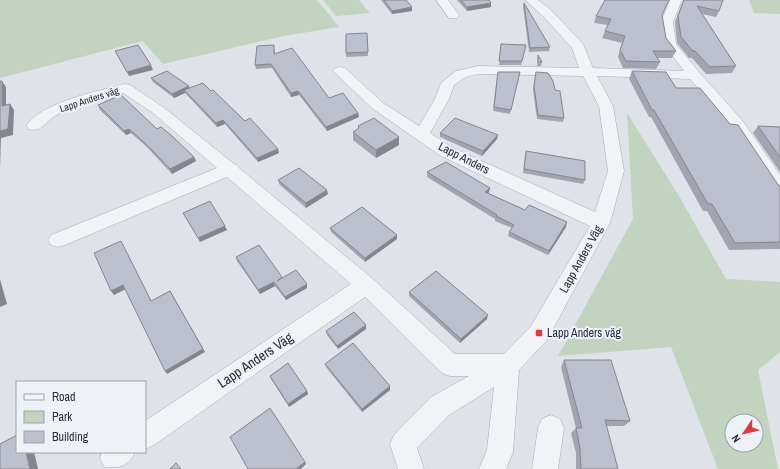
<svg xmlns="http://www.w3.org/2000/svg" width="780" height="469" viewBox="0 0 780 469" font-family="'Archivo Narrow',sans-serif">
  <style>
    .green { fill: #c2d3bf; fill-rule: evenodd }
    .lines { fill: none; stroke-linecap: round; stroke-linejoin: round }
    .street-casing { stroke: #a8acb7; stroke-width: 1 }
    .street { fill: #f2f3f7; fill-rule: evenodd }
    .wall { fill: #a2a5af }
    .shaded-wall { fill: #84868f }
    .building { fill: #bcc0cc; stroke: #84868f }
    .poi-dot { fill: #d63c42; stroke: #eef1f6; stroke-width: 1.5 }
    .labels { text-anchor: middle; stroke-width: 4; stroke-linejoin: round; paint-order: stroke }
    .far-street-label { font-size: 10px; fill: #272d41; stroke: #eef1f6 }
    .street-label { font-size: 12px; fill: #272d41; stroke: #eef1f6 }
    .poi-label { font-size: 12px; fill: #272d41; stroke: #eef1f6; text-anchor: start }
    .near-street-label { font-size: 14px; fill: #272d41; stroke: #eef1f6 }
  </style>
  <rect width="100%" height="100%" fill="#dfe2e9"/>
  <g class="green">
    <path d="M0,0H317L339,27L284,36L163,64L143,41L0,78Z"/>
    <path d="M323,0H359L370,13L336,16Z"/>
    <path d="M749,0H780V14L754,13Z"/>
    <path d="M627,113L679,196L726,279L780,282V352L758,370L778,469H718L671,347L558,356L633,219ZM732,421H756V445H732Z"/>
  </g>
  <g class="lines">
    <g class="street-casing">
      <g id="street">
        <path d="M436,0H448L459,15L457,18H449Z"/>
        <path d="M525,0H538L551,10L583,44L593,68L684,71L664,44L661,22L670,0H682L673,22L676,44L699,72L742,120L780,175V194L774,192L731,126L690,79L597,76L613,106L624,171L610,223L547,340L519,370L513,452L506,469H479L487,450L494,387L449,415L417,448L424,469H398L390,444L394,435L431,397L469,376H450L442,373L365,297L154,445L145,449V421L351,284L227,177L65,245L58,247L51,245L48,240L51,235L217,168L153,113L123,93C101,100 74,104 55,116C45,122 41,133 29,129L26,126C42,102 98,91 125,84L130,85L163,107L234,164L237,165L239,168L373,279L455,354H504L531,326L590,226L441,156L373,109L333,71L335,68L340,67L345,68L383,103L419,126L435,99L441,83L456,71L478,66L579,68L572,48L543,16ZM478,74L583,76L599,106L608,171L595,212L453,148L430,133L449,99L454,85L466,77Z"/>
        <path d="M551,415L560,419L564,428L558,469H532L538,428L542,419Z"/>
        <path d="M102,452H135C129,466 119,469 104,467L100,458Z"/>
      </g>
    </g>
    <use href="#street" class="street"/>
  </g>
  <g class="wall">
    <path d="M381,0H406L412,7V11L392,14Z"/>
    <path d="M457,0H489L491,7L467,11Z"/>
    <path d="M683,0H723L719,11L716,17L702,14L736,66L732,73L706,74L692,58H689L677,43L675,22L683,1Z"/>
    <path d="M524,3L550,47L549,51L529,52L523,6Z"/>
    <path d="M662,15L666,38L676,51L672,58H657L660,62L656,69L623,68L618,57L622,43L602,38L608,25L594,23L596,16Z"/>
    <path d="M367,33L368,56L346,57V53Z"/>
    <path d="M526,45L521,65H499L501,48Z"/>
    <path d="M275,49V54L329,98L358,113L359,117L327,131L299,95L291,97L272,68L256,69L255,65Z"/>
    <path d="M538,55L542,62L541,66H537Z"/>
    <path d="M632,71L676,88L780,186V249L729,250L707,211H703L651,117H649L629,79Z"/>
    <path d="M520,72L510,114L493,111L497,76Z"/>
    <path d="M536,72L555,90L564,118L563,122L537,119L533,90Z"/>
    <path d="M151,78L189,86V88L211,91L245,121L279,153L258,162L225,124L217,127L186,94L185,93L174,98L153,82Z"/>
    <path d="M98,105L157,129L194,157L196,161L172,174L148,148L131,133L126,135L100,110Z"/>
    <path d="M358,126L399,145L376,158L353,140V132L358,129Z"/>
    <path d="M758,126L780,127V172L753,133Z"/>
    <path d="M440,133L497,139L482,156L440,137Z"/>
    <path d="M526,151L585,180L583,184L523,173Z"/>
    <path d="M427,172L490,188L489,192L488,193L525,210L566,227L548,255L508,236L509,232L512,228L495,221V219L427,177Z"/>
    <path d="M278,180L328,194L306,208L279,184Z"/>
    <path d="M330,228L397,239L365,262L331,232Z"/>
    <path d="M236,257L282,278L307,288L286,300L275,286L260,294L237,261Z"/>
    <path d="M409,292L487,319L460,343L409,296Z"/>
    <path d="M366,329L338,349L327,335L326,331Z"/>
    <path d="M564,360L630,421L624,426H606L618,469H576V453L571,433L576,428L561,367Z"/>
    <path d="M325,364L390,390L362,412L326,367Z"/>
    <path d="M270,376L307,391L308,394L289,407L271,379Z"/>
  </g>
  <g class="shaded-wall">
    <path d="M491,3V7L467,11V7Z"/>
    <path d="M412,7V11L392,14V11Z"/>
    <path d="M151,65L153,70L129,76L127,72Z"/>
    <path d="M2,81L6,87V112L2,106Z"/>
    <path d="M189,86L190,90H184L185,93L174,98L172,94Z"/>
    <path d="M298,91L299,95L291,97V93Z"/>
    <path d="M10,104L14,110L13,135L1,138L0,168V131Z"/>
    <path d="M358,113L359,117L327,131L326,127Z"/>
    <path d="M223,120L225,124L217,127L216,123Z"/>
    <path d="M129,129L131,133L126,135L124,131Z"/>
    <path d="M498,135L497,139L482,156L483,151Z"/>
    <path d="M399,137V145L376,158V150Z"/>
    <path d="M278,149L279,153L258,162L257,158Z"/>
    <path d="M194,157L196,161L172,174L170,169Z"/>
    <path d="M490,188L489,192L484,196L485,192Z"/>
    <path d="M327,190L328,194L306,208V203Z"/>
    <path d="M567,222L566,227L548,255L549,251Z"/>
    <path d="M225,226L227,230L200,242L198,238Z"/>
    <path d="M397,235V239L365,262V258Z"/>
    <path d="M121,241L123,245L153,304L151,301Z"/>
    <path d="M0,279L7,304L0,307Z"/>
    <path d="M274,282L275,286L260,294L258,290Z"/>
    <path d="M307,284V288L286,300L285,297Z"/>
    <path d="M123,285L126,289L114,295L111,291Z"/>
    <path d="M170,291L205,352L167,374L165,371Z"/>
    <path d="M488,315L487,319L460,343L461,339Z"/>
    <path d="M366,325V329L338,349L337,346Z"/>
    <path d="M390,386V390L362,412V409Z"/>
    <path d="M307,391L308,394L289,407L288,404Z"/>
    <path d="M26,452H34L38,469H30Z"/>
    <path d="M305,462L306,464L301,469H296Z"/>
  </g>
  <g class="building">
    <path d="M384,0H406L412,7L392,11Z"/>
    <path d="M461,0H489L491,3L467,7Z"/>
    <path d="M605,0H669L662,15L666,38L676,51H653L660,62L626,61L620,50L625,36L605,31L611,19L596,16Z"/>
    <path d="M684,0H723L719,11L697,6L736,66L710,67L695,51H693L681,37L678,16Z"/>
    <path d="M524,3L550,47L530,48Z"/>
    <path d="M367,33L368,52L346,53V34Z"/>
    <path d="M501,44L526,45L522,61H499Z"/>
    <path d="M138,45L151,65L127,72L115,51Z"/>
    <path d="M274,45V54L292,48L329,98L343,93L358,113L326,127L298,91L291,93L271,64L255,65L257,46Z"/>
    <path d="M538,55L542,62H538Z"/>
    <path d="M167,71L189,86L172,94L151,78Z"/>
    <path d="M632,71L666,72L676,88H700L730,124L738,125L779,186H780V242L735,243L712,204H708L654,110H652Z"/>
    <path d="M498,72H520L511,110L494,107Z"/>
    <path d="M536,72L548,73L553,81L555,90L560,91L564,118L538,115L534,86Z"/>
    <path d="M0,81H2V106L10,104L8,129L0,131Z"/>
    <path d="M203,83L211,91L213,90L245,121L250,118L278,149L257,158L223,120L216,123L184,90Z"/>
    <path d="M121,95L157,129L161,127L171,135L194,157L170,169L146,144L129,129L124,131L98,105Z"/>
    <path d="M374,118L399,137L376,150L353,132L359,128L358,126Z"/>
    <path d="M455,118L498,135L483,151L440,133Z"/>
    <path d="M758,126L780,127V157Z"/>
    <path d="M526,151L585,161V180L524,169Z"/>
    <path d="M446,162L490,188L485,192L525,210L529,205L567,222L549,251L509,232L514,225L496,216L497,215L427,172Z"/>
    <path d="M299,168L327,190L306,203L278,180Z"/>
    <path d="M210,201L225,226L198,238L183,213Z"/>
    <path d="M362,207L397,235L365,258L330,228Z"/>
    <path d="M121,241L151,301L170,291L203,349L165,371L123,285L111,291L94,253Z"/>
    <path d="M259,245L282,277L277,281L296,270L307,284L285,297L274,282L258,290L236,257Z"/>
    <path d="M436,271L488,315L461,339L409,292Z"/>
    <path d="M354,312L366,325L337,346L326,331Z"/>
    <path d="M353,343L390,386L362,409L325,364Z"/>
    <path d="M564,360H611L630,421L605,420L618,469H581L580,448L576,428H582Z"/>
    <path d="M288,363L307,391L288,404L270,376Z"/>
    <path d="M270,408L305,462L296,469H248L230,437Z"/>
    <path d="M17,435V452H26L30,469H0V444Z"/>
    <path d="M176,463L181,469H170Z"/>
  </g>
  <rect class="poi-dot" x="535" y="329" width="8" height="8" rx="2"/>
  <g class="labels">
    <g class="far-street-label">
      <text transform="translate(89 99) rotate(-18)" y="4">Lapp Anders väg</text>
    </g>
    <g class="street-label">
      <text transform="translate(464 158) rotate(27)" y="4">Lapp Anders</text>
      <text transform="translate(581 259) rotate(-61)" y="4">Lapp Anders Väg</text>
    </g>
    <g class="poi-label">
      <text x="547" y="337">Lapp Anders väg</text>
    </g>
    <g class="near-street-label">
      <text transform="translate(255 360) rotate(-34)" y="5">Lapp Anders Väg</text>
    </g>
  </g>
  <rect x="16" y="381" width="130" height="72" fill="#eef1f6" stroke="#9ea3ae"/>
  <rect x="24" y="394" width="20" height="6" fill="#f2f3f7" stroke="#9ea3ae"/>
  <text x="52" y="401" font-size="12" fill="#272d41">Road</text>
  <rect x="24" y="411" width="20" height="12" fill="#c2d3bf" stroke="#9ea3ae"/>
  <text x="52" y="421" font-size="12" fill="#272d41">Park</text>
  <rect x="24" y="431" width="20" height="12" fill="#bcc0cc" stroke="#9ea3ae"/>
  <text x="52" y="441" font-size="12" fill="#272d41">Building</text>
  <g transform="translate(744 433) rotate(235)"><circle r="19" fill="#eef1f6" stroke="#9ea3ae"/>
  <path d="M0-3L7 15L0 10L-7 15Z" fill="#d63c42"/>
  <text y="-6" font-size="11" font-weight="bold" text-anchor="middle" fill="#272d41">N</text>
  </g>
</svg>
